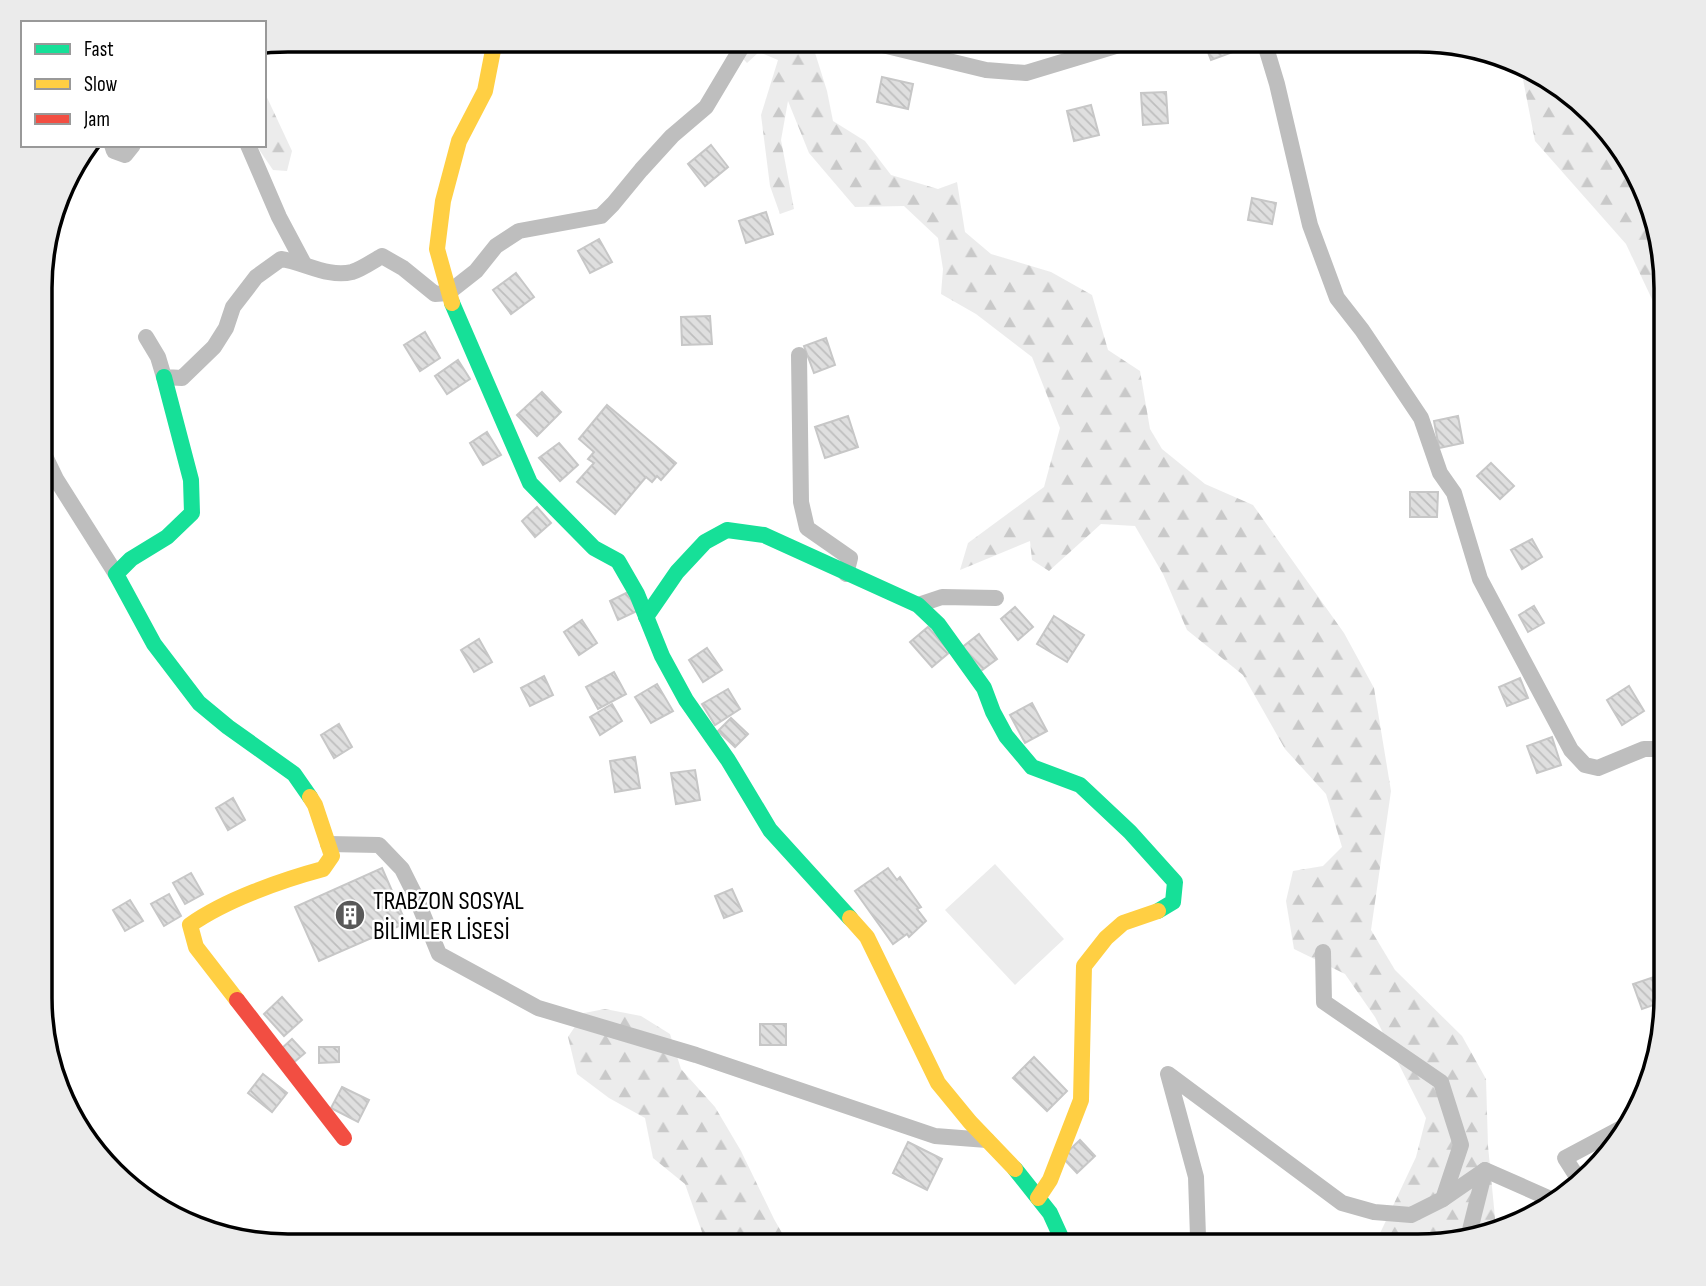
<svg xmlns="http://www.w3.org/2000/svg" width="1706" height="1286" viewBox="0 0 1706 1286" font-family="'Sofia Sans Condensed',sans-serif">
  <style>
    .forest { fill: url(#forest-firs) }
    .pitch { fill: #ececec }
    .building { fill: url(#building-back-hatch); stroke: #c7c7c7; stroke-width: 2 }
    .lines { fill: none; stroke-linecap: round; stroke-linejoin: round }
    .street { stroke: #bebebe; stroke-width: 16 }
    .fast { stroke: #16e098; stroke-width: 16 }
    .slow { stroke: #ffcf43; stroke-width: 16 }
    .jam { stroke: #f24e42; stroke-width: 16 }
    .labels { text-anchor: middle; stroke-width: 5; stroke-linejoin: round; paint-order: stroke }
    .poi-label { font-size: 26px; fill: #000; stroke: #fff; text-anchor: start }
    .rim { fill: none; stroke: #000; stroke-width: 3.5 }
  </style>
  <defs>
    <pattern id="forest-firs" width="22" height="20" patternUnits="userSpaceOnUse" patternTransform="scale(1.75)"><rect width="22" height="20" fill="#ececec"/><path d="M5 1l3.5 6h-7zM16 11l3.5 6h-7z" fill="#c9c9c9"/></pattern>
    <pattern id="building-back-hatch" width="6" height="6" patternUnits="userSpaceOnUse" patternTransform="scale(1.75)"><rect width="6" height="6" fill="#dfdfdf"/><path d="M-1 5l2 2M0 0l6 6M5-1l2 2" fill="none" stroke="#bebebe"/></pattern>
  </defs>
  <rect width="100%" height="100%" fill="#fff"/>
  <g class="forest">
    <path d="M736,40H811L827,91L833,121L865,141L891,175L938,189L957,182L965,232L991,254L1051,272L1092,295L1108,350L1140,371L1150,429L1162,449L1205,484L1253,505L1344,633L1374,688L1391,791L1371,930L1395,970L1462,1036L1486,1079L1488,1146L1496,1228L1417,1246H1374L1416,1157L1426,1118L1375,1017L1345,974L1294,949L1286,901L1293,871L1323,866L1342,847L1326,794L1285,749L1243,675L1187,630L1163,574L1135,526L1101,524L1049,571L1032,560L1030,541L960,570L968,543L1044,487L1060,428L1032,357L976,314L941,294L943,269L938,238L904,206L855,207L809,153L788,101L781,140L794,209L780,214L770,186L761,115L778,60L759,52L747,63L733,48Z"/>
    <path d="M1520,64L1581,102L1640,179L1666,288V329L1626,244L1535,141Z"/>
    <path d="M264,91L292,151L287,171L273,170L256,145H264Z"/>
    <path d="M605,1009L641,1016L670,1034L681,1069L715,1107L741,1151L774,1219L789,1245H704L702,1232L685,1184L653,1158L645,1118L609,1098L577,1074L568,1037L584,1013Z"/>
  </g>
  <path class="pitch" d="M995,864L1064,939L1015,985L945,910Z"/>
  <g class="building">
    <path d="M1221,41H1228L1233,52L1211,60L1206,47Z"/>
    <path d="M882,77L913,84L908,109L877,102Z"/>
    <path d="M1166,92L1168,123L1143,125L1141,93Z"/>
    <path d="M1091,105L1099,135L1074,141L1067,111Z"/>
    <path d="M711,145L728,167L705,186L688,164Z"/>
    <path d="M1252,198L1276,203L1272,224L1248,220Z"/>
    <path d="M766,212L773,234L746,243L739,221Z"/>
    <path d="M599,239L612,262L590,273L578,251Z"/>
    <path d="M516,273L534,297L511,314L493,290Z"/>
    <path d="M710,316L712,344L682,345L681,317Z"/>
    <path d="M425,332L440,358L420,371L404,345Z"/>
    <path d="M826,338L835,365L814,373L804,346Z"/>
    <path d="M458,360L470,379L447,394L435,376Z"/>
    <path d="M542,392L561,412L537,436L517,415Z"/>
    <path d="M607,405L676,463L661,480L657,476L652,482L646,477L615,514L577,482L594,463L588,459L594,452L579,439Z"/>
    <path d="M848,416L858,447L825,458L815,427Z"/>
    <path d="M1458,416L1463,443L1439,448L1434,421Z"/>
    <path d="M487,432L501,455L483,465L470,443Z"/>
    <path d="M559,443L578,465L560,481L539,458Z"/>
    <path d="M1491,463L1514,486L1500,499L1477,476Z"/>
    <path d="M1410,492H1438L1437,517H1410Z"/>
    <path d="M537,507L551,523L535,537L522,521Z"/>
    <path d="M1532,539L1542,557L1522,569L1511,550Z"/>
    <path d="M628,592L637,611L618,620L610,601Z"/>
    <path d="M1534,606L1544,623L1528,632L1519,615Z"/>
    <path d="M1015,607L1033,627L1018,640L1001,619Z"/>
    <path d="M1054,616L1084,635L1067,662L1037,644Z"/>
    <path d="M582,620L597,643L579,655L564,632Z"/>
    <path d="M928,627L950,652L932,667L910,642Z"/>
    <path d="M979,634L997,659L978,673L960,649Z"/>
    <path d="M479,639L492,662L474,672L461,650Z"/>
    <path d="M707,648L722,670L703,682L689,660Z"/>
    <path d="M614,672L626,694L598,709L586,687Z"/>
    <path d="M544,676L553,695L530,706L521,688Z"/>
    <path d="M1520,678L1528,698L1507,706L1499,687Z"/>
    <path d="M657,684L673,711L651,723L635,697Z"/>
    <path d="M1629,686L1644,711L1622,725L1607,700Z"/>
    <path d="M728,689L740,709L715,725L702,704Z"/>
    <path d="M1032,703L1047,731L1025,743L1010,715Z"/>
    <path d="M612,704L622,721L600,735L590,717Z"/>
    <path d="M731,718L748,734L735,747L718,731Z"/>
    <path d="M339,724L352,747L334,758L321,735Z"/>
    <path d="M1552,737L1561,765L1537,773L1527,746Z"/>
    <path d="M635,757L640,788L615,792L610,761Z"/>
    <path d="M695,770L700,800L676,804L671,773Z"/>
    <path d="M233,798L245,820L228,830L216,808Z"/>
    <path d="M382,868L406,923L319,961L295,907Z"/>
    <path d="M888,868L897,880L900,877L921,907L917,909L926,921L909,937L907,934L893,944L855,891Z"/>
    <path d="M191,873L203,894L185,904L173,883Z"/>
    <path d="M732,889L742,911L724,918L715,896Z"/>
    <path d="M169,894L181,916L164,926L151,904Z"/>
    <path d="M130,900L143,921L125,931L113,910Z"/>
    <path d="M1654,977L1662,1002L1642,1009L1633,984Z"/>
    <path d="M282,997L302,1020L284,1036L264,1014Z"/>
    <rect x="760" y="1024" width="26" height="21"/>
    <path d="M292,1039L305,1053L293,1063L281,1049Z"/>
    <path d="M319,1047H339V1062L319,1063Z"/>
    <path d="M1034,1057L1067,1091L1047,1111L1013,1078Z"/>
    <path d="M263,1074L287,1093L272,1112L248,1093Z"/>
    <path d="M342,1087L369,1100L358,1122L331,1108Z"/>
    <path d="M1080,1140L1095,1156L1077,1173L1062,1157Z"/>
    <path d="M908,1142L942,1159L927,1190L893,1173Z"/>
  </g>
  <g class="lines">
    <g class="street">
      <path d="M866,41L986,70L1026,73L1132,41"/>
      <path d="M1264,41L1277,84L1310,225L1337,298L1362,330L1421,418L1440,473L1454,493L1480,579L1571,750L1585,765L1598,768L1644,749H1665"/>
      <path d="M112,145L114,151L125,155L133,145"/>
      <path d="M248,145L279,217L304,264"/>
      <path d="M146,337L158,357L164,377L182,378L214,347L226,328L233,307L256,277L281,259C304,262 328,278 352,272C362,269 373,261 382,256L403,268L435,294L448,293L476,271L496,246L519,231L601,216L613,204L641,170L672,136L706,107L746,40"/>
      <path d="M799,355L801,502L807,528L850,558L846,574"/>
      <path d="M42,450L56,479L116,574"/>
      <path d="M918,605L942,597L996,598"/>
      <path d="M328,844L379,845L402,869L415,895L439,954L538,1008L696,1055L935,1136L987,1140"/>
      <path d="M1579,1180L1565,1158L1627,1125"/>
      <path d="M1443,1199L1485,1170"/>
      <path d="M1469,1234L1485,1170L1553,1200"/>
      <path d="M1188,1246L1198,1237L1196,1177L1168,1074L1342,1203L1374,1212L1411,1215L1443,1199L1461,1145L1441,1082L1324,1002L1323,952"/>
    </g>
    <g class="fast">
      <path d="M452,303L530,483L594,548L618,561L637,594L662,656L686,700L728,760L770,830L850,918"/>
      <path d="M164,377L191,480L192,513L167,537L131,559L116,574L154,644L199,703L228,727L294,774L310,797"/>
      <path d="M646,617L677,572L705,542L727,530L764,535L918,605L938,624L984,688L993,712L1006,736L1032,767L1080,785L1130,832L1175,882L1173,902L1158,911"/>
      <path d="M1015,1169L1050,1213L1065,1246"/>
    </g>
    <g class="slow">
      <path d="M452,303L437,249L443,201L459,141L485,91L495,40"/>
      <path d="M850,918L867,937L938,1083L970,1122L1015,1169"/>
      <path d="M237,1000L196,947L190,925C225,900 282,880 323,869L332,856L315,805L310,797"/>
      <path d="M1038,1198L1050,1180L1081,1100L1084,966L1106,938L1123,923L1158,911"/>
    </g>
    <path class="jam" d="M237,1000L344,1138"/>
  </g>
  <defs>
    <g id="building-disc" transform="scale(1.575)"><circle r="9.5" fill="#595959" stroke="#fff"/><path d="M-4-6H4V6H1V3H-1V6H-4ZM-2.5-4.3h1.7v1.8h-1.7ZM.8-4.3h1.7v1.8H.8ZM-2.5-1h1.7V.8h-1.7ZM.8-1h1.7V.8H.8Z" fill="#fff"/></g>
  </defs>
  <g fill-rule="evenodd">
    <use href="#building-disc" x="350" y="915"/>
  </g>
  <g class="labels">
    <g class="poi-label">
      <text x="373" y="909">TRABZON SOSYAL<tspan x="373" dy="30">BİLİMLER LİSESİ</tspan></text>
    </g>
  </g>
  <path d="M0 0H1706V1286H0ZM288 52H1418A236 236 0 0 1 1654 288V998A236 236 0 0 1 1418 1234H288A236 236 0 0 1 52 998V288A236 236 0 0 1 288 52Z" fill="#ebebeb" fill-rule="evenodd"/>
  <path class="rim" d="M288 52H1418A236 236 0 0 1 1654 288V998A236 236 0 0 1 1418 1234H288A236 236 0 0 1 52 998V288A236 236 0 0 1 288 52Z"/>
  <rect x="21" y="21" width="245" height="126" fill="#ffffff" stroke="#999999" stroke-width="2"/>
  <rect x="35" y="44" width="35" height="10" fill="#16e098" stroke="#999999" stroke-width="2"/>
  <text x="84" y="56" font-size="21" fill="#000000">Fast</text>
  <rect x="35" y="79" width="35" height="10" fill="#ffcf43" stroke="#999999" stroke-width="2"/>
  <text x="84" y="91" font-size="21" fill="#000000">Slow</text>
  <rect x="35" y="114" width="35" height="10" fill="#f24e42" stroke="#999999" stroke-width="2"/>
  <text x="84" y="126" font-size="21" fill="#000000">Jam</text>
</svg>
